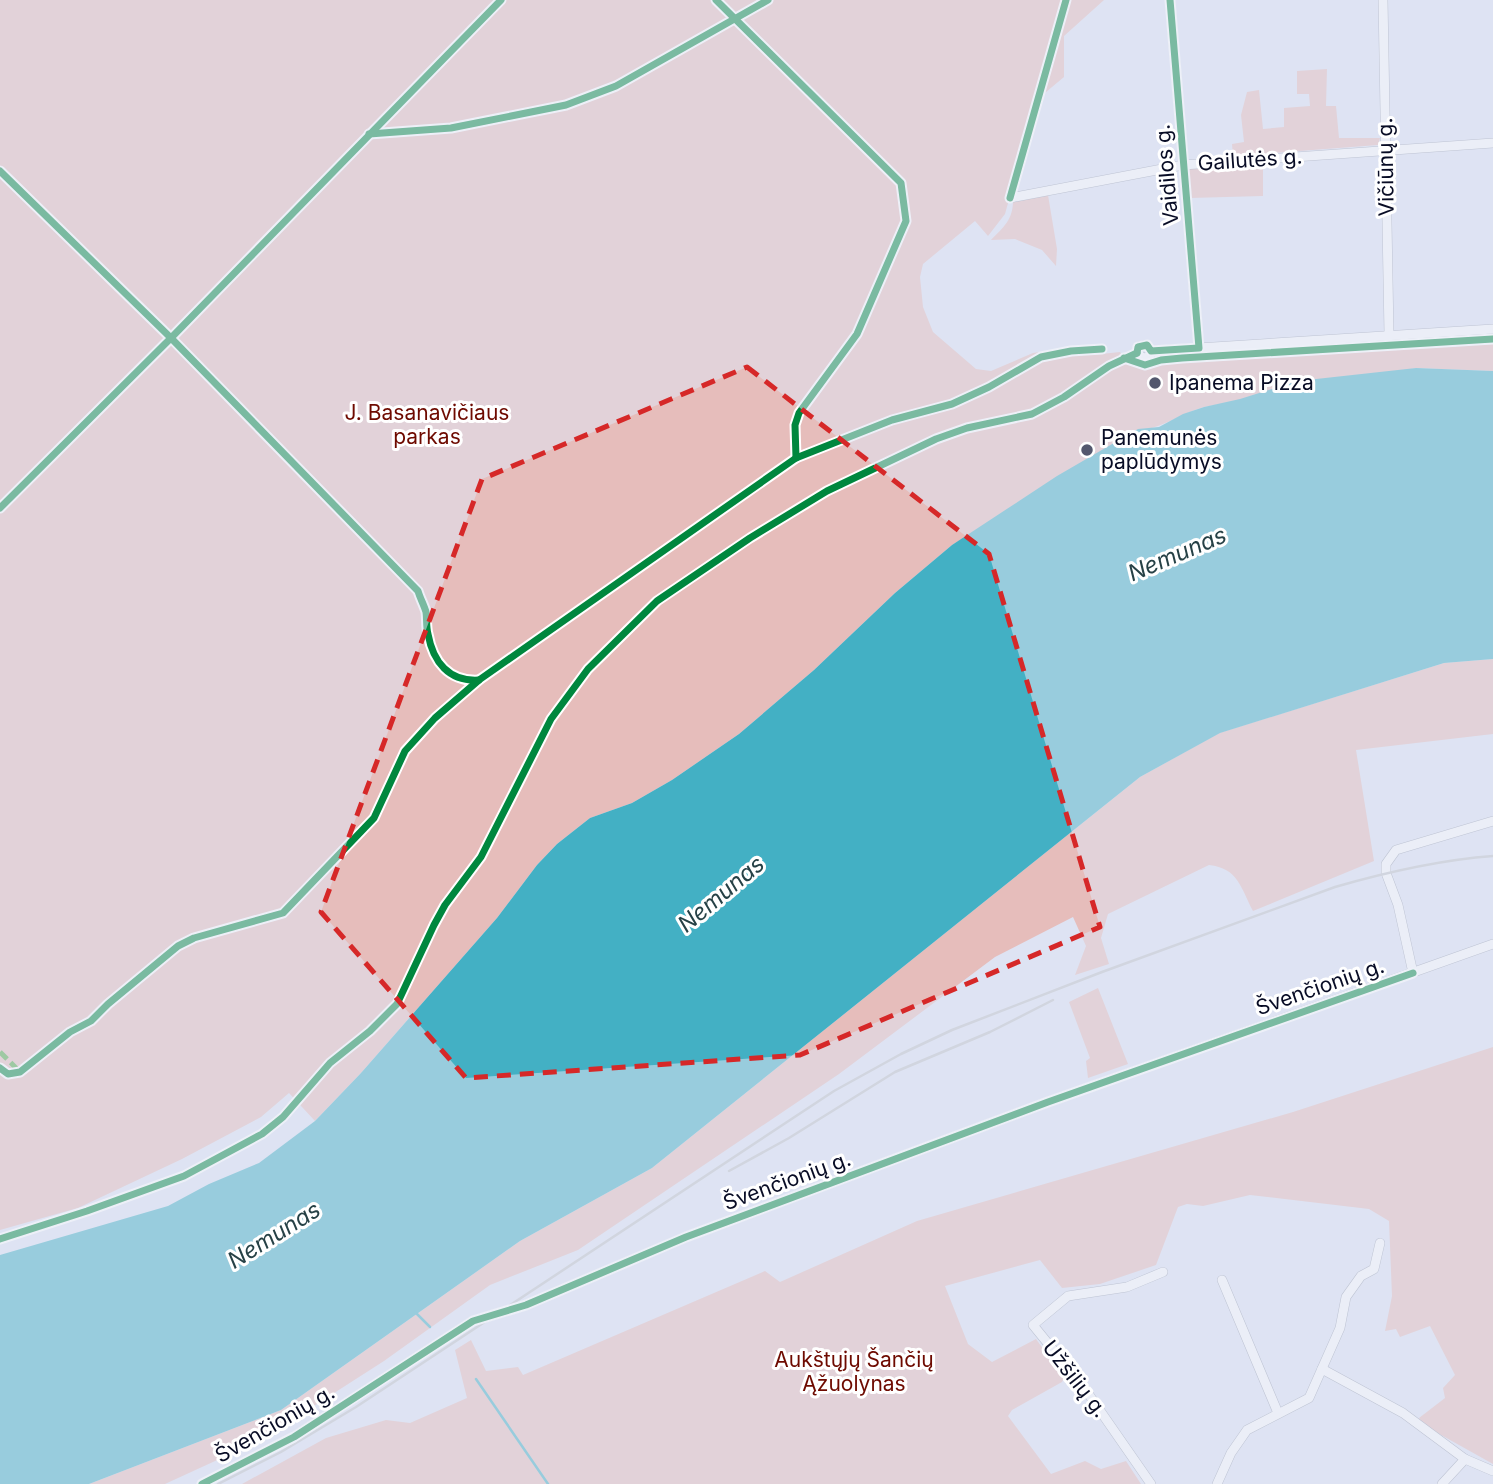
<svg xmlns="http://www.w3.org/2000/svg" width="1493" height="1484" viewBox="0 0 1493 1484" font-family="Inter,sans-serif">
  <style>
    .green { fill: #e6bdbb }
    .water { fill: #43b0c4 }
    .lines { fill: none; stroke-linecap: round; stroke-linejoin: round }
    .stream { stroke: #43b0c4; stroke-width: 2.5 }
    .minor-casing { stroke: #989daf; stroke-width: 10 }
    .minor { stroke: #fafbfd; stroke-width: 9 }
    .rail { stroke: #c1c3c8; stroke-width: 2.5 }
    .quiet { stroke: #50a844; stroke-width: 5; stroke-dasharray: 10 5; stroke-linecap: butt }
    .cycleway-casing { stroke: #fff; stroke-width: 11 }
    .cycleway { stroke: #00873e; stroke-width: 7 }
    .marked { fill: none; stroke: #d62828; stroke-width: 5; stroke-dasharray: 14 9; stroke-linejoin: round }
    .poi-dot { fill: #53576d; stroke: #fff; stroke-width: 2.5 }
    .labels { text-anchor: middle; stroke-width: 6; stroke-linejoin: round; paint-order: stroke }
    .street-label { font-size: 21px; fill: #080c25; stroke: #fff }
    .poi-label { font-size: 21px; fill: #080c25; stroke: #fff; text-anchor: start }
    .park-label { font-size: 21px; fill: #6e0a00; stroke: #fff }
    .water-label { font-size: 23px; font-style: italic; fill: #264146; stroke: #fff }
  </style>
  <rect width="100%" height="100%" fill="#dee3f3"/>
  <g class="green">
    <path d="M0,0H1104L1064,36V77L1046,92L1038,94L1005,214L988,236L975,221L923,264L920,277L923,307L933,332L976,369L991,371L1033,353L1080,346L1101,354L1120,352L1126,362L1144,369L1164,362V355L1382,340L1383,348L1445,343L1456,347L1459,335L1493,333V371L1416,368L1204,407C1183,413 1165,426 1144,430L952,545L895,593L814,670L739,734L672,780L632,803L590,818L557,844L537,865L497,918L361,1073L315,1121L289,1093L261,1117L182,1159L78,1208L0,1230Z"/>
    <path d="M1327,69L1326,106H1336L1339,138H1380L1378,145L1233,156L1232,144L1244,142L1241,115L1247,92L1259,90L1263,129L1284,127V108L1310,106L1309,94H1297V71Z"/>
    <path d="M1263,162V196L1190,198L1187,168Z"/>
    <path d="M1048,195L1057,249L1056,266L1042,250L1015,239L991,240C1004,227 1013,219 1013,201Z"/>
    <path d="M1493,659V734L1356,750L1374,861L1253,911C1241,888 1238,868 1209,865L1108,914L1101,938L1109,964L1075,975L1086,946L1073,917L995,957L839,1074L578,1250L490,1285L384,1361L292,1420L226,1456L165,1484H89L281,1410L520,1241L652,1168L1140,777L1219,733L1444,663Z"/>
    <path d="M1098,988L1128,1064L1088,1078L1086,1061L1090,1058L1069,1002Z"/>
    <path d="M1493,1047V1464L1425,1426L1419,1418L1445,1398L1443,1388L1455,1375L1430,1326L1400,1337L1396,1329L1385,1331L1392,1296L1389,1221L1369,1209L1250,1195L1203,1206L1187,1204L1178,1207L1156,1265L1100,1284L1062,1288L1040,1260L945,1286L968,1344L992,1362L1036,1339L1064,1378L1062,1382L1012,1410L1008,1416L1051,1474L1085,1461L1101,1469L1126,1461L1141,1484H242L326,1438L386,1420L410,1423L467,1398L455,1350L471,1340L486,1371L518,1367L523,1375L765,1271L780,1282L917,1221L1293,1112Z"/>
  </g>
  <path class="water" d="M1416,368L1493,371V659L1444,663L1220,733L1140,777L652,1168L520,1241L281,1410L89,1484H0V1255L168,1206L209,1184L259,1163L315,1121L361,1073L497,918L537,865L557,844L590,818L632,803L672,780L739,734L814,670L895,593L952,545L1057,476L1138,429L1159,427L1183,414L1204,407L1240,399L1298,381Z"/>
  <g class="lines">
    <g class="stream">
      <path d="M415,1312L430,1327"/>
      <path d="M476,1379L548,1484"/>
    </g>
    <g class="minor-casing">
      <g id="minor">
        <path d="M1170,0L1199,348"/>
        <path d="M1383,0L1389,334"/>
        <path d="M1010,198L1183,165L1493,143"/>
        <path d="M1151,351L1150,355L1144,359L1137,353L1138,347L1147,345L1151,351L1493,329"/>
        <path d="M1413,973L1398,905L1386,873V864L1396,850L1493,821"/>
        <path d="M1222,1280L1278,1413"/>
        <path d="M1322,1369L1403,1413L1465,1459L1493,1471"/>
        <path d="M202,1484L294,1437L473,1321L526,1305L686,1237L1048,1102L1493,944"/>
        <path d="M1151,1484L1085,1389L1033,1325L1068,1296L1127,1287L1163,1272"/>
        <path d="M1217,1484L1231,1453L1247,1430L1309,1398L1340,1328L1346,1297L1361,1276L1374,1269L1380,1243"/>
        <path d="M1442,1484L1465,1459"/>
      </g>
    </g>
    <use href="#minor" class="minor"/>
    <g class="rail">
      <path d="M729,1171L789,1138L895,1072L990,1032L1053,1000"/>
      <path d="M218,1484L281,1452L356,1407L834,1091L901,1054L952,1030L1102,972L1335,887C1387,872 1439,860 1493,856"/>
    </g>
    <path class="quiet" d="M0,1052L20,1072"/>
    <g class="cycleway-casing">
      <g id="cycleway">
        <path d="M716,0L901,183L906,221L857,334L799,413L795,425L796,458"/>
        <path d="M369,134L451,128L566,105L616,86L768,0"/>
        <path d="M0,171L171,338L418,591C420,598 424,605 426,612C427,619 426,627 428,634C433,662 449,682 479,680"/>
        <path d="M1010,198L1066,0"/>
        <path d="M1137,353L1138,347L1147,345L1151,351L1199,348L1170,0"/>
        <path d="M1124,358L1145,365L1161,360L1182,358L1493,339"/>
        <path d="M0,508L171,338L501,0"/>
        <path d="M0,1068L8,1074L20,1072L70,1032L91,1021L108,1004L178,946L194,938L283,913L374,818L405,751L435,718L479,680L796,458L892,420L952,404L989,387L1041,357L1071,351L1102,349"/>
        <path d="M0,1239L87,1211L184,1176L262,1134L283,1117L330,1063L370,1031L397,1004L434,925L445,905L481,857L551,719L588,669L657,601L750,538L827,491L936,439L967,428L1032,414L1064,397L1109,366L1137,353"/>
        <path d="M202,1484L294,1437L473,1321L526,1305L686,1237L1048,1102L1413,973"/>
      </g>
    </g>
    <use href="#cycleway" class="cycleway"/>
  </g>
  <path d="M0 0H1493V1484H0ZM747,367L989,554L1100,927L800,1055L466,1078L321,912L482,479Z" fill="#dee3f3" fill-opacity=".55" fill-rule="evenodd"/>
  <path class="marked" d="M747,367L989,554L1100,927L800,1055L466,1078L321,912L482,479Z"/>
  <g class="poi-dot">
    <circle cx="1155" cy="383" r="7"/>
    <circle cx="1087" cy="450" r="7"/>
  </g>
  <g class="labels">
    <g class="street-label">
      <text transform="translate(1250 160) rotate(-4)" y="7">Gailutės g.</text>
      <text transform="translate(1386 167) rotate(-91)" y="7">Vičiūnų g.</text>
      <text transform="translate(1167 175) rotate(-95)" y="7">Vaidilos g.</text>
      <text transform="translate(1320 987) rotate(-19)" y="7">Švenčionių g.</text>
      <text transform="translate(787 1181) rotate(-20)" y="7">Švenčionių g.</text>
      <text transform="translate(1075 1379) rotate(52)" y="7">Užšilių g.</text>
      <text transform="translate(275 1424) rotate(-30)" y="7">Švenčionių g.</text>
    </g>
    <g class="poi-label">
      <text x="1169" y="390">Ipanema Pizza</text>
      <text x="1101" y="445">Panemunės<tspan x="1101" dy="24">paplūdymys</tspan></text>
    </g>
    <g class="park-label">
      <text x="427" y="420">J. Basanavičiaus<tspan x="427" dy="24">parkas</tspan></text>
      <text x="854" y="1367">Aukštųjų Šančių<tspan x="854" dy="24">Ąžuolynas</tspan></text>
    </g>
    <g class="water-label">
      <text transform="translate(1177 554) rotate(-23)" y="8">Nemunas</text>
      <text transform="translate(721 894) rotate(-40)" y="8">Nemunas</text>
      <text transform="translate(274 1235) rotate(-32)" y="8">Nemunas</text>
    </g>
  </g>
</svg>
